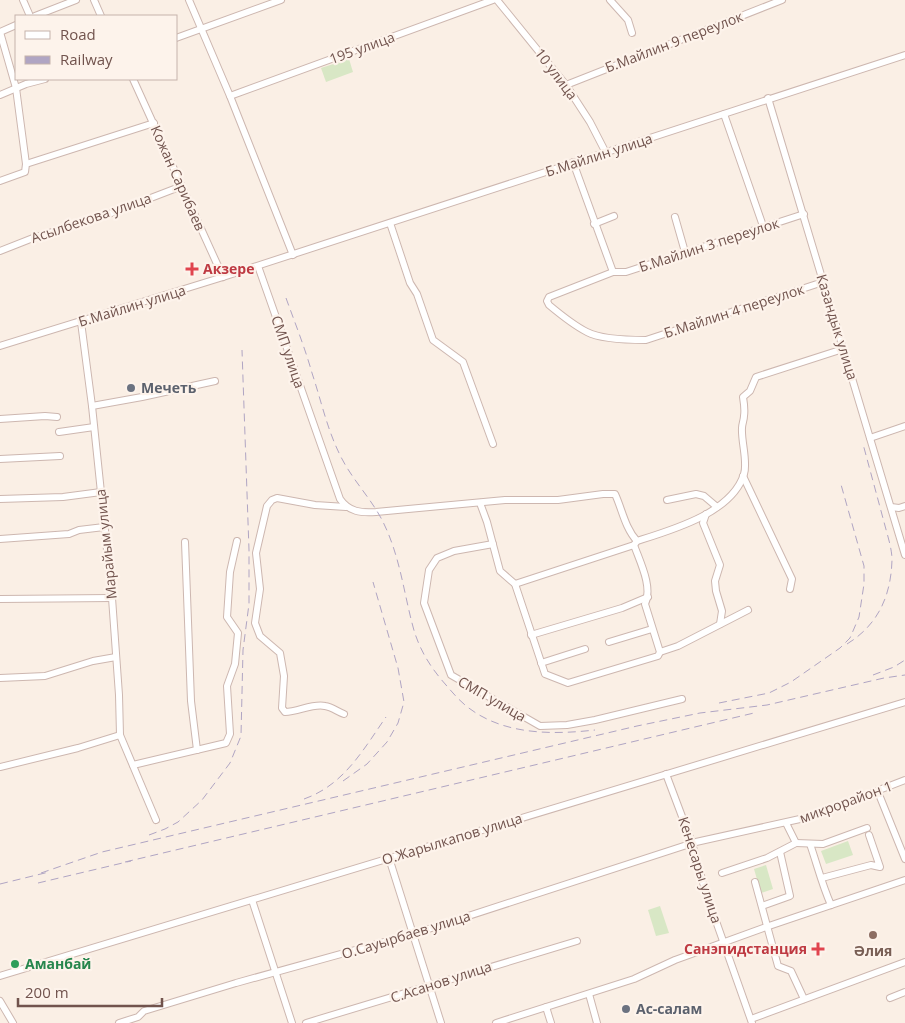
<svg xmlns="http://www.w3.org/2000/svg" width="905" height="1023" viewBox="0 0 905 1023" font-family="'Open Sans',sans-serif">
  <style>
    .grass { fill: #d8e7c5 }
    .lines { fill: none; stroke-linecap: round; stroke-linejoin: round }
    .minor-casing { stroke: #cdb7b0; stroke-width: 8 }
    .minor { stroke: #fff; stroke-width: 6 }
    .rail { stroke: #b0a5c3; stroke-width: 1; stroke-dasharray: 8 5; stroke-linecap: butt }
    .health-dot { fill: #e0444e; stroke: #fdf3eb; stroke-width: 2 }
    .worship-dot { fill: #6b7280; stroke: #fdf3eb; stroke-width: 2 }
    .education-dot { fill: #8d6e63; stroke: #fdf3eb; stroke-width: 2 }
    .leisure-dot { fill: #2e9e5b; stroke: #fdf3eb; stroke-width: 2 }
    .labels { text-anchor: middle; stroke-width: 4.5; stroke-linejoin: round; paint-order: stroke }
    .street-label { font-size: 14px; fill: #71534d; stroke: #fdf3eb }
    .health-label { font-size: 14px; font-weight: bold; fill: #be3a42; stroke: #fdf3eb; text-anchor: start }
    .worship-label { font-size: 14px; font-weight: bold; fill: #5b616d; stroke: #fdf3eb; text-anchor: start }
    .education-label { font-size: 14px; font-weight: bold; fill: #785e54; stroke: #fdf3eb }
    .leisure-label { font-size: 14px; font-weight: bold; fill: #27864d; stroke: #fdf3eb; text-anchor: start }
  </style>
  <rect width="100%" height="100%" fill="#faefe5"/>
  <g class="grass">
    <path d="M349,59L353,72L326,82L321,68Z"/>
    <path d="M848,841L853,855L826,864L821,851Z"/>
    <path d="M766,865L773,889L761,893L754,869Z"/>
    <path d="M660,906L669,933L656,936L648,910Z"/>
  </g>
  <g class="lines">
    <g class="minor-casing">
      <g id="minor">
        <path d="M23,0L30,16"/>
        <path d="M94,0L101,16"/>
        <path d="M189,0L230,96L293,255"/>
        <path d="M497,0L566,85L590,122L606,153"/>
        <path d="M610,0L628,20L632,33"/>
        <path d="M35,16L76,0"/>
        <path d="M0,32L16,88L26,164"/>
        <path d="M0,32L16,25"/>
        <path d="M176,38L281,0"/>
        <path d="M133,79L223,277"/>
        <path d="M566,85L782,0"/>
        <path d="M0,95L26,84L45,79"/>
        <path d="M230,96L493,0"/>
        <path d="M768,98L905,555"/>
        <path d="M724,114L763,226"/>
        <path d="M573,162L613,272"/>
        <path d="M0,181L25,172L26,164L154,123"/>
        <path d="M804,214L626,272H613L549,297L547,301L549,305C561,315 573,325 587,332C600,339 631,340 646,340L823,282"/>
        <path d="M675,217L685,252"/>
        <path d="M390,223L410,283L417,294L433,340L463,362L493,444"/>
        <path d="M594,224L614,216"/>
        <path d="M0,251L33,238L109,214L182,186"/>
        <path d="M258,266L340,499C349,512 361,513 376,512L505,500H558L603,494H615C622,509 625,528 637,541"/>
        <path d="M81,322L92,406L112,598L119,695L120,735L156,820"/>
        <path d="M0,346L223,277L905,55"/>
        <path d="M92,406L142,397L215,381"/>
        <path d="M0,419L45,416L57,417"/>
        <path d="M59,432L94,427"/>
        <path d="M870,438L905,426"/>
        <path d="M0,459L60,456"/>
        <path d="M743,476L792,579L790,589"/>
        <path d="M0,499L63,497L101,492"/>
        <path d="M667,500L696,494L704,496L717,507"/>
        <path d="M480,503L487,522L500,571L515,584L545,674L568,683L658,656L660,652L645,604C653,587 640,562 634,545"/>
        <path d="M891,507L899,508L905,506"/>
        <path d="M706,514L703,523L720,565L715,581L716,591L722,611L720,624"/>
        <path d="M0,539L69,534L79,530L104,527"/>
        <path d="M185,542L191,701L197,750"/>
        <path d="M493,544L454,551L437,558L429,570L424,603L451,675L540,726L567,725L595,720L682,699"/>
        <path d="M515,584L634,545L637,541C672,530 732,513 744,474C748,462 741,441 742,428C742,424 744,420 744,416C745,410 744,403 743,397L750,391L756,377L843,349"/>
        <path d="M0,599L112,598"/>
        <path d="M531,635L622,608L648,597"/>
        <path d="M609,642L652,629"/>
        <path d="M660,652L678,646L748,610"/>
        <path d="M541,663L585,649"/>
        <path d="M0,678L45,676L93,661L116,657"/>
        <path d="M344,714C338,712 332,707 325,706C313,703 298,712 285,712L282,708L284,676L280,653L260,636L255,623L260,589L256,553L267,506L272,500L277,498L315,505L346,507"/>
        <path d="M133,765L226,743L230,734L227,686L235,664L238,633L227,617L230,572L237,541"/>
        <path d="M0,767L78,748L120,735"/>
        <path d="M666,774L692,843L705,890L752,1023"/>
        <path d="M878,792L905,859"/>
        <path d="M796,843L823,844L867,828"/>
        <path d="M810,844C817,864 822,885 831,905"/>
        <path d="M389,858L441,1023"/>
        <path d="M722,873L767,858L796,843L786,823"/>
        <path d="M822,878L871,865L880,867L869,835"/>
        <path d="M755,882L778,966L791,971L804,999"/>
        <path d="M252,900L292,1023"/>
        <path d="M762,906L790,896L780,852"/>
        <path d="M0,976L905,702"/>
        <path d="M589,994L597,1023"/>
        <path d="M890,998L905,992"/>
        <path d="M0,1001L13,1023"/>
        <path d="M546,1007L551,1023"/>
        <path d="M751,1019L905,962"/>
        <path d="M119,1023L138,1017L144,1011L236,983L413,934L696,842L809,817L905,780"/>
        <path d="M306,1023L577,941"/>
        <path d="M496,1023L634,979L675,960L766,927L905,880"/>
      </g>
    </g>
    <use href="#minor" class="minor"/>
    <g class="rail">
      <path d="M286,298C295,323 305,348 312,373C321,400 327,429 340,455C351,478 369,496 381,518C399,552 403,588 412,623C418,648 430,667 446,685C452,692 458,699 465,705C501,735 551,735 595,730"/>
      <path d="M847,644C878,625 891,596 892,560C892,548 887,534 884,522C877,496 870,470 863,444"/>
      <path d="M873,675L894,667L905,660"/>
      <path d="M719,703L769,693L791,682L840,648L850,638L859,617L864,584V566L840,481"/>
      <path d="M343,781L367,764L387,742L398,723L404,702L398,668L373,582"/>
      <path d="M304,799C344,785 363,750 386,717"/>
      <path d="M149,835L165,829L178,822L202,800L230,763L241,736L243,650L249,604V550L242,350"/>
      <path d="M125,862L754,713"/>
      <path d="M41,873L102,852L637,726L700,713L767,705L884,678L905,675"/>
      <path d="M38,883L131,861"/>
      <path d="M0,884L49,872"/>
    </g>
  </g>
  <g class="health-dot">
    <path d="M189.5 261.5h5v5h5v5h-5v5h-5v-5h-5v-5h5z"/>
    <path d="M815.5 941.5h5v5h5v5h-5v5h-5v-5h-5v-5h5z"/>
  </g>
  <g class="worship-dot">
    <circle cx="131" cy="388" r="5"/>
    <circle cx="626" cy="1009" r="5"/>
  </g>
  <circle class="education-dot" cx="873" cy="935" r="5"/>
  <circle class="leisure-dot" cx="15" cy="964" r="5"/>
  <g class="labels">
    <g class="street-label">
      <text transform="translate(674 42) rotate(-21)" y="5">Б.Майлин 9 переулок</text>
      <text transform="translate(362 48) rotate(-20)" y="5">195 улица</text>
      <text transform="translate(556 74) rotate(53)" y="5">10 улица</text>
      <text transform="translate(599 155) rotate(-18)" y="5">Б.Майлин улица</text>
      <text transform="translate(178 178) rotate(66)" y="5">Кожан Сарибаев</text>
      <text transform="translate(91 218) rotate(-19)" y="5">Асылбекова улица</text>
      <text transform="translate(709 245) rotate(-18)" y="5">Б.Майлин 3 переулок</text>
      <text transform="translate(132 306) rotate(-17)" y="5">Б.Майлин улица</text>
      <text transform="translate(734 311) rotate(-18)" y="5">Б.Майлин 4 переулок</text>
      <text transform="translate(837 327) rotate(73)" y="5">Казандык улица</text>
      <text transform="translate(288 352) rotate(71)" y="5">СМП улица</text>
      <text transform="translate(106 544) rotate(-96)" y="5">Марайым улица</text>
      <text transform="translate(492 699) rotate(30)" y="5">СМП улица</text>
      <text transform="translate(846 802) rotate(-20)" y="5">микрорайон 1</text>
      <text transform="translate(452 839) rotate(-17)" y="5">О.Жарылкапов улица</text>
      <text transform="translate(700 870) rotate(72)" y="5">Кенесары улица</text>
      <text transform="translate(406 935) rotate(-17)" y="5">О.Сауырбаев улица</text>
      <text transform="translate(441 982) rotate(-18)" y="5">С.Асанов улица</text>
    </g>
    <g class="health-label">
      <text x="203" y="274">Акзере</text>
      <text x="807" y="954" text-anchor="end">Санэпидстанция</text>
    </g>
    <g class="worship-label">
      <text x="141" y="393">Мечеть</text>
      <text x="636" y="1014">Ас-салам</text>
    </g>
    <g class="education-label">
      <text x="873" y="956">Әлия</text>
    </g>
    <g class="leisure-label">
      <text x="25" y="969">Аманбай</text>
    </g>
  </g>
  <rect x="15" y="15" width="162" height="65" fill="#fdf3eb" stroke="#c5b3ac"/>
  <rect x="25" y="31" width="25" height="8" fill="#ffffff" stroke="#c5b3ac"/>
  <text x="60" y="40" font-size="15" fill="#71534d">Road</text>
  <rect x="25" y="56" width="25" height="8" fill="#b0a5c3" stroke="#c5b3ac"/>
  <text x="60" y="65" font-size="15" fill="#71534d">Railway</text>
  <path d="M18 998v8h144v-8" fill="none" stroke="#71534d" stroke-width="2.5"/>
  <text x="25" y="998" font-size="15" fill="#71534d" stroke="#fdf3eb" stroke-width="4" paint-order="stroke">200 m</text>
</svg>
